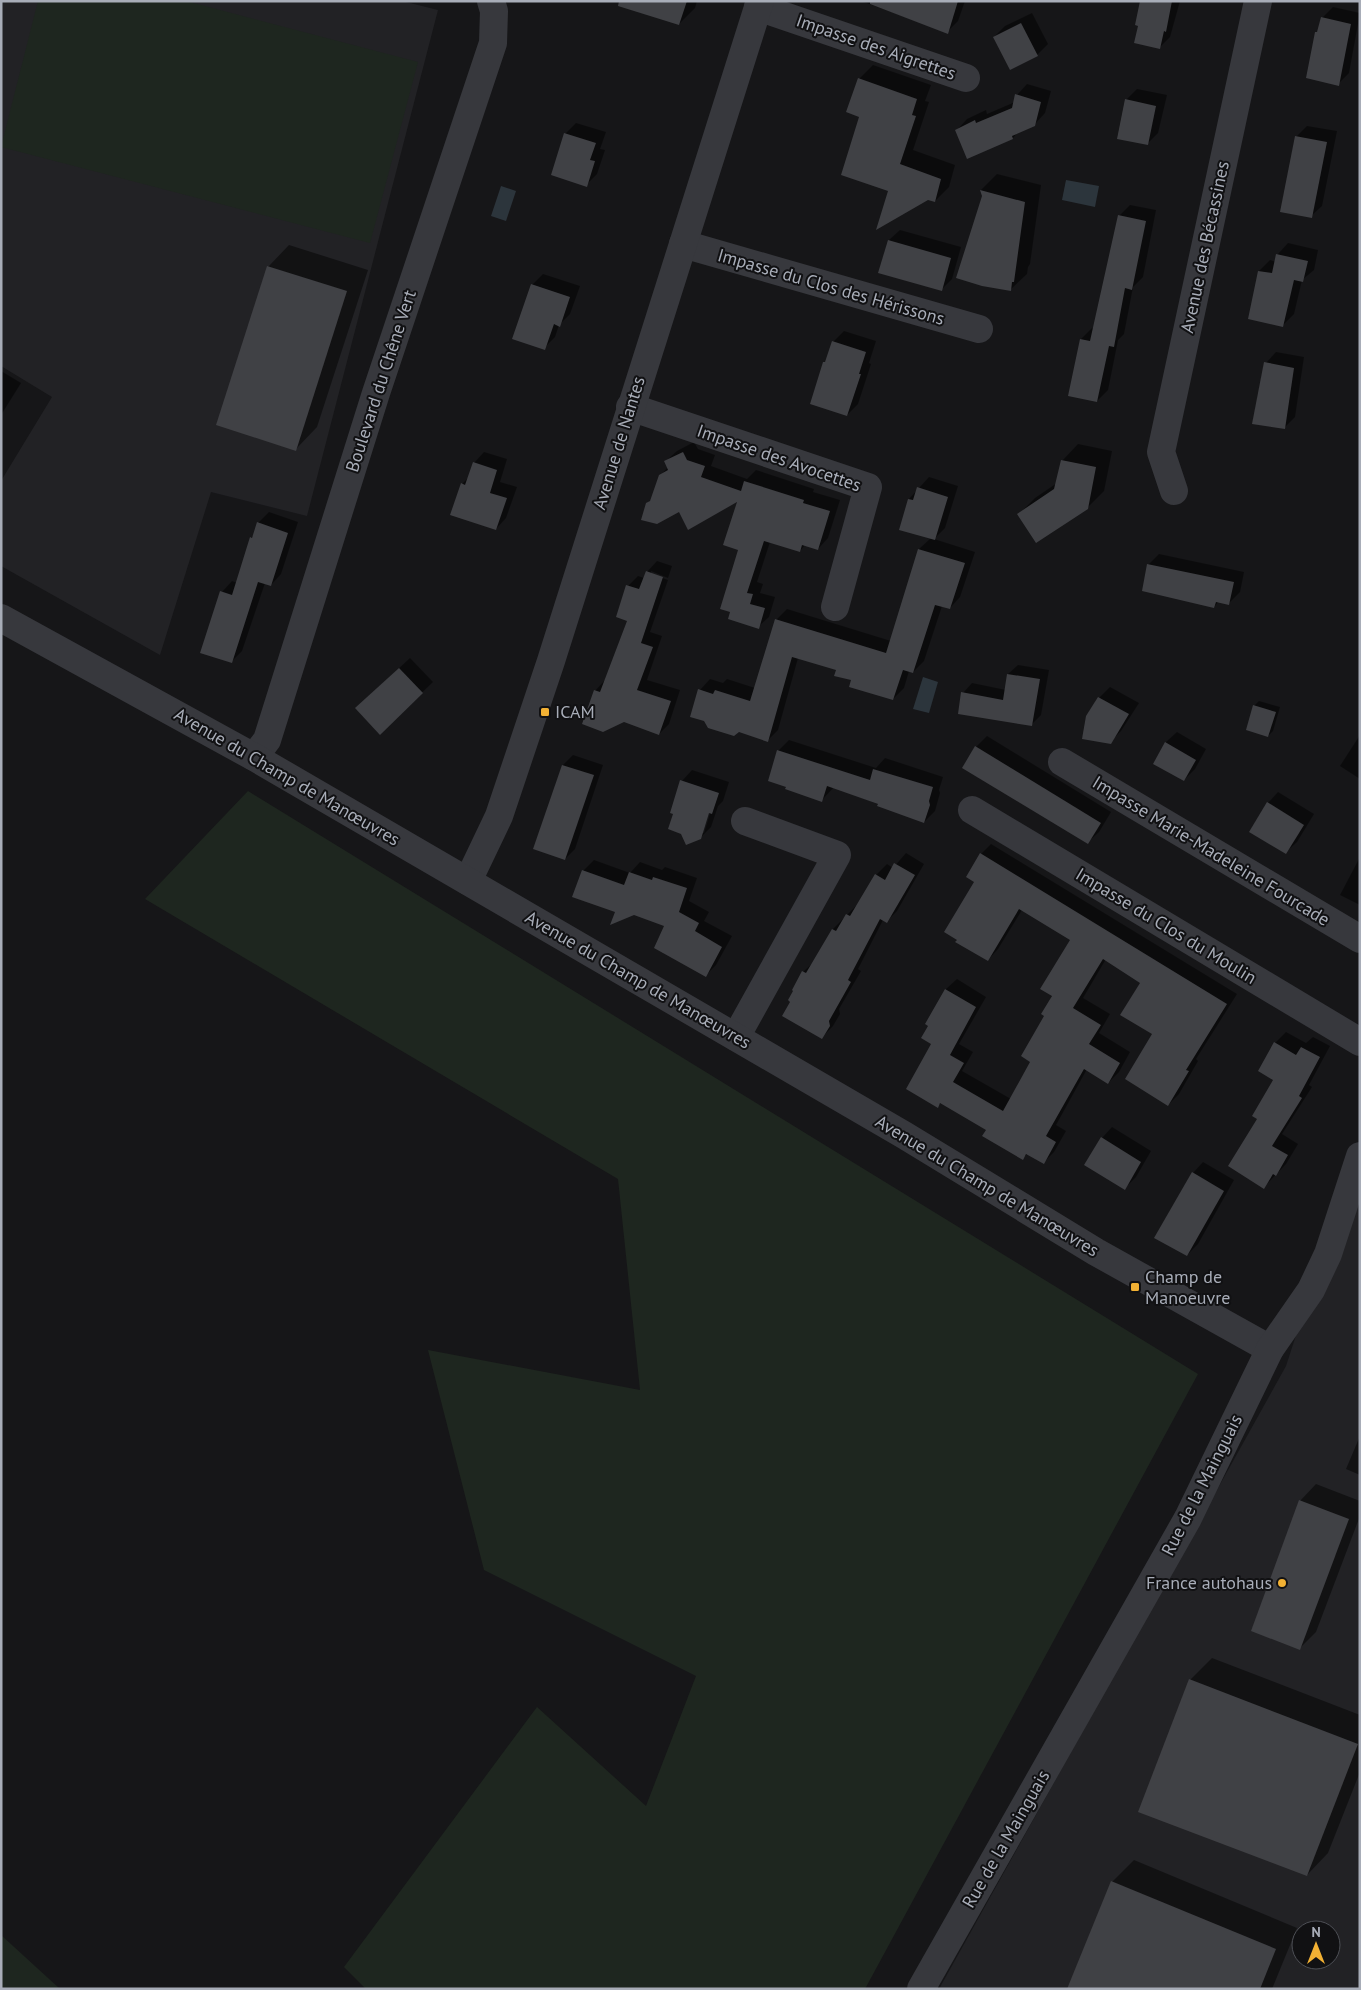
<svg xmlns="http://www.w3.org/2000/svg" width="1361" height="1990" viewBox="0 0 1361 1990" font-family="'PT Sans',sans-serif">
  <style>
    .built { fill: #222225; fill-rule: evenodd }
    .green { fill: #1e261f }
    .water { fill: #2c353c }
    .shadow { fill: #0007; fill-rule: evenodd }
    .building { fill: #404145 }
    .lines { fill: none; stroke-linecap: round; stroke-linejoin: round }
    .minor { stroke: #37383d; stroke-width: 28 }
    .tertiary { stroke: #37383d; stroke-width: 28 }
    .poi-dot { fill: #f2b134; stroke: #111113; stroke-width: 2 }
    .labels { text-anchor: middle; stroke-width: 4; stroke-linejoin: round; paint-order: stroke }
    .street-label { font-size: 18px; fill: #a8adb8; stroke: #111113 }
    .poi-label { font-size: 18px; fill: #a8adb8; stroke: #111113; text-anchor: start }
  </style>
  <rect width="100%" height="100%" fill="#161618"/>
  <g class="built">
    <path d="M1,1H402L438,10L307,516L211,492L160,655L1,566V481L52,397L1,366Z"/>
    <path d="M1360,1139V1989H939L1286,1366ZM1301,1930H1331V1960H1301Z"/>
  </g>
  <g class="green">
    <path d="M38,1H186L418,62L370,243L1,147Z"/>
    <path d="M248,791L1198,1374L865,1989H366L344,1967L537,1707L646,1806L696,1676L484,1570L428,1350L640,1390L618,1179L145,899Z"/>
    <path d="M1,1935L60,1989H1Z"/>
  </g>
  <g class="water">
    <path d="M1066,180L1099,186L1095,207L1062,200Z"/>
    <path d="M501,186L516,191L506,221L491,216Z"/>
    <path d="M923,677L938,682L929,713L913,709Z"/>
  </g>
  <g class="shadow">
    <path d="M626,1H697L695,8L679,24Z"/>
    <path d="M861,1H965L958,21L947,32Z"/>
    <path d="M1141,1H1180L1170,37L1159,48L1139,25Z"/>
    <path d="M1333,7L1360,13L1349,73L1338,84L1316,33L1319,30L1322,18Z"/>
    <path d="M1032,13L1048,44L1037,55L994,37L1005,26Z"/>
    <path d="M873,65L931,85L925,101L929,102L913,150L955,165L949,187L935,201L890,190L861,116L859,79Z"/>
    <path d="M1027,84L1051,91L1045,113L1034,125L1019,131L1013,138L957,130L967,119L986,110L987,114L1015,102L1017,95Z"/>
    <path d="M1137,89L1167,95L1158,133L1147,144L1126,100Z"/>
    <path d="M576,123L606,132L600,149L605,150L597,174L586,185L565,134Z"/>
    <path d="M1307,126L1337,131L1322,206L1311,216L1296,137Z"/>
    <path d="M997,174L1041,185L1030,264L1028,267L1027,274L1010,290L981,190Z"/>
    <path d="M1130,205L1156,210L1143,277L1133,287L1124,334L1118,340L1108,390L1097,401L1081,339L1092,328L1094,329L1119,216Z"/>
    <path d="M900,230L961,247L952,279L941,290L889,240Z"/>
    <path d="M1288,243L1318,250L1314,270L1302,280L1294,314L1283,325L1259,271L1270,260L1276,262L1278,254Z"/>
    <path d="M289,245L368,270L317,427L296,449L268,267Z"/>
    <path d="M543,274L580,286L570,314L559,325L555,337L544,348L532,285Z"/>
    <path d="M844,331L876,341L869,363L871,364L858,404L847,415L824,363L827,360L833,342Z"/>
    <path d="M1276,352L1304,357L1295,417L1284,428L1266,363Z"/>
    <path d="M1,371L21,383L1,415Z"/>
    <path d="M694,442L698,449L715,455L711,466L747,479L756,470L814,489L813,492L840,500L828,538L818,549L805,545L800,551L770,542L757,582L763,584L760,593L775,597L769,617L758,627L731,611L740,549L739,500L679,511L647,504L652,499L660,476L668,467L666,461L677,451Z"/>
    <path d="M1078,444L1112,451L1104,491L1087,508L1019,514L1035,498L1057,483L1062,461Z"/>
    <path d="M484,452L507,459L500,482L517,487L506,518L496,529L452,514L462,484L469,477L474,463Z"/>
    <path d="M929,477L958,486L945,528L934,539L975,552L960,597L950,608L942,606L924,661L913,672L909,671L904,688L893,699L852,680L837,669L798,658L778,730L767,741L700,690L710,679L723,683L727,679L755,688L776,620L787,609L891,641L919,549L931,538L909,499Z"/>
    <path d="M269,512L298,522L281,574L271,585L265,583L242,651L231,662L222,592L232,581L237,583L251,538L255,534L258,523Z"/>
    <path d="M1159,554L1244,572L1240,592L1229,603L1219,601L1214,607L1148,565Z"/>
    <path d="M657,561L672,566L668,578L651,571V574L668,580L650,632L662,636L647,680L680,690L669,724L659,734L595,691L605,680L629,620L628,586L638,576L644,578L647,572Z"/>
    <path d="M410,658L433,682L380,733L368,697Z"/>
    <path d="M1018,665L1049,670L1041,715L1031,725L963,693L972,683L1006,690L1008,674Z"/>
    <path d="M1110,687L1139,703L1121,731L1110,742L1099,698Z"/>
    <path d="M1259,701L1280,707L1273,731L1268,736L1254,706Z"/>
    <path d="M1177,732L1206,749L1195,769L1184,780L1155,764L1166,742Z"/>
    <path d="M1360,735V779L1340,766Z"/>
    <path d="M987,736L1111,812L1099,832L1088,842L964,767L976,747Z"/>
    <path d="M789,740L876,768L885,758L943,777L939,790L940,793L935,811L924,822L834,787L822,800L787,786L778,751Z"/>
    <path d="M573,755L603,765L575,849L565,859L534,848L563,765Z"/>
    <path d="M692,770L729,782L723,801L718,806L711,827L700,838L674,813L682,781ZM710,806L712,807L704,833H701Z"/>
    <path d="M1278,792L1314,814L1297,842L1286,852L1268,803Z"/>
    <path d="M991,844L1237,994L1196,1059L1198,1061L1179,1094L1168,1105L1142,982L1106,959L1083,998L1110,1014L1099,1033L1130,1052L1119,1072L1108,1083L1087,1069L1056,1125L1066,1131L1054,1152L1044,1162L1028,1153L1023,1158L987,1129L942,1102L937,1106L933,1043L929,1025L927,1024L946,989L957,979L986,997L959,1044L973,1052L962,1071L1011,1099L1032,1062L1045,1015L1072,939L1022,910L998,949L988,960L976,881L981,854Z"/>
    <path d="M906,853L924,864L897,911L886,922L883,920L858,969L861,971L839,1009L840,1014L833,1026L822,1037L792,1002L803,972L815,961L833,929L858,904L876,875L887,864L893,868Z"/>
    <path d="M1360,857V905L1340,895Z"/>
    <path d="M594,860L630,873L640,862L662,870L665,867L697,878L689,901L709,912L704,921L732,936L716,965L706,975L666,925L634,914L617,911L583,871Z"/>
    <path d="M1286,1032L1306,1043L1313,1037L1330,1046L1309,1085L1312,1087L1282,1134L1298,1144L1286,1164L1264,1187L1259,1119L1275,1079V1043Z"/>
    <path d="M1112,1127L1151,1151L1136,1177L1125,1188L1102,1138Z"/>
    <path d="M1203,1162L1234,1180L1198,1244L1187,1255L1193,1173Z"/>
    <path d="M1360,1436V1475L1346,1469Z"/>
    <path d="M1316,1484L1360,1501V1516L1316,1632L1300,1648V1501Z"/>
    <path d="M1212,1658L1360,1715V1772L1328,1853L1307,1875L1190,1680Z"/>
    <path d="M1134,1860L1297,1928L1272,1989H1069L1112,1882Z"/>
  </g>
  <g class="building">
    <path d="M619,1H687L679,25L618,6Z"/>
    <path d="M870,1H958L948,34L870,4Z"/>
    <path d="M1140,1H1172L1166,32L1164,31L1160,49L1134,43L1138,26L1135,25Z"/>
    <path d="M1321,17L1351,24L1339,86L1306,78L1315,32H1317Z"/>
    <path d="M1021,23L1038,56L1010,70L993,37Z"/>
    <path d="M858,78L917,99L912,115L916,116L900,164L941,179L935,202L928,200L876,230L888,191L841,175L859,117L846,112Z"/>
    <path d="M1015,94L1041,102L1035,126L1012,136L1013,139L967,159L955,130L975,120L976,123L1012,108Z"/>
    <path d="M1125,99L1156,106L1148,145L1117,139Z"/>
    <path d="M564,133L596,143L590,160L595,161L587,187L551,175Z"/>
    <path d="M1295,136L1327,142L1312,218L1280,212Z"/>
    <path d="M980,190L1025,202L1014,282H1012L1011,291L982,286L956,278L982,196Z"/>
    <path d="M1118,215L1146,221L1132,290L1125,288L1114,347L1109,346L1097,402L1068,396L1080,339L1090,341Z"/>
    <path d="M888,240L951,258L942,291L878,273Z"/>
    <path d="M1276,254L1308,261L1303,282L1294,280L1283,327L1248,319L1258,271L1272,273Z"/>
    <path d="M267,266L347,291L296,451L216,425Z"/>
    <path d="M531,284L570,297L560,327L554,324L545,350L512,339Z"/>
    <path d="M832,341L866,352L859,374H861L847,416L810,404L823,362H825Z"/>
    <path d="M1264,362L1294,368L1285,429L1252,424Z"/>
    <path d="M683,452L687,460L705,466L701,477L741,491L744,481L804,500L803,503L830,511L818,550L802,545L800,552L764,541L747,593L753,594L750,604L765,608L759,629L728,619L730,612L720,609L738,550L723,545L737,502L688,530L679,512L657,524L641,520L646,503L650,501L659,475L668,470L664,461Z"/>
    <path d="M1061,460L1096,467L1088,509L1036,543L1017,514L1054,489Z"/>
    <path d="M473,462L497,470L490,493L507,498L496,530L450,515L461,483L465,485Z"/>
    <path d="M917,487L948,497L935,540L899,530L908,499L913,500Z"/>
    <path d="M257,522L288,533L271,586L258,582L232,663L200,653L220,591L232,595L250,537L252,538Z"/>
    <path d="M918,549L965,563L950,609L935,605L913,673L903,670L893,700L849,687L851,680L834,676L836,670L792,657L768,742L739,732L734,736L708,728L704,721L690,717L698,689L713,694L715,690L750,701L775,619L886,653Z"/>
    <path d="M1147,564L1234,582L1229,605L1216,602L1214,608L1142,591Z"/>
    <path d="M646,571L663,577L641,643L653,647L637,690L671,701L659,735L624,722L603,732L582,724L594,690L600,692L627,621L616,617L626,585L639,589Z"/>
    <path d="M399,668L423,693L380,735L355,708Z"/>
    <path d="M1007,674L1040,679L1032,726L958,714L961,692L1003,700Z"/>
    <path d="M1098,697L1129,714L1111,744L1082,739L1086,716Z"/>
    <path d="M1253,705L1276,712L1268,737L1246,730Z"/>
    <path d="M1165,742L1196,760L1184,781L1153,764Z"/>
    <path d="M975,746L1101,823L1088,844L962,768Z"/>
    <path d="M777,750L870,780L873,769L933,787L929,801L930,805L924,823L877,806L878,804L827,786L822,802L785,789L786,787L768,781Z"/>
    <path d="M562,765L594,775L565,860L533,849Z"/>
    <path d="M680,780L719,793L712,814L709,813L701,839L686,845L681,834L668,829L673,814L670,813Z"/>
    <path d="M1267,802L1304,825L1286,854L1249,832Z"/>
    <path d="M980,853L1227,1004L1186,1070L1189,1071L1168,1106L1125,1079L1152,1034L1120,1015L1140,983L1103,959L1073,1008L1101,1025L1089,1044L1120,1063L1108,1084L1084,1069L1046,1136L1056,1142L1044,1164L1026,1154L1023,1160L982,1136L986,1130L940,1103L938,1108L906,1089L931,1044L921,1038L928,1026L925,1024L945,989L976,1007L950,1055L964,1063L953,1082L1003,1111L1030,1062L1021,1056L1044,1016L1041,1014L1052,996L1040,989L1070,940L1019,909L988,961L955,942L957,940L944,932L974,882L966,877Z"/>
    <path d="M894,863L915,875L887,923L880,919L848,980L851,982L829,1021L830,1026L822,1039L782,1016L790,1002L788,1000L793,991L792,990L802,971L806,973L832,929L836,931L846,914L850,916L875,874L885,880Z"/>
    <path d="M582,870L624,885L629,872L652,880L653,877L687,888L679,912L699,923L695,931L722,947L706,977L654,948L664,926L634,915L610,925L615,912L572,897Z"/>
    <path d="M1274,1042L1296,1055L1301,1047L1320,1057L1299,1096L1302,1098L1272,1146L1288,1155L1276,1176L1273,1174L1264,1189L1228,1166L1257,1119L1252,1116L1273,1080L1258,1071Z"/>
    <path d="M1101,1137L1141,1162L1125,1190L1084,1165Z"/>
    <path d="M1192,1172L1224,1191L1187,1256L1154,1238Z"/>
    <path d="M1299,1500L1349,1519L1300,1650L1251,1631Z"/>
    <path d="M1189,1679L1358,1744L1307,1876L1138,1812Z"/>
    <path d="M1111,1881L1276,1949L1260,1989H1067Z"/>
  </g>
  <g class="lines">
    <g class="minor">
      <path d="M758,7L966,78"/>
      <path d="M683,244L979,329"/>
      <path d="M630,407L868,487L835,607"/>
      <path d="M1174,491L1161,452L1258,1"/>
      <path d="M254,757L267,740L376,393L493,43L494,11L491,1"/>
      <path d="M1062,762L1360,939"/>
      <path d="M972,810L1360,1042"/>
      <path d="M468,881L499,816L551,661L760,1"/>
      <path d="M736,1037L837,855L745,821"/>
    </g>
    <g class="tertiary">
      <path d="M1,618L254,757L904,1135L1096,1252L1270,1349"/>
      <path d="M921,1989L1188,1518L1270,1349L1311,1290L1328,1254L1360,1156"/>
    </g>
  </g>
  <g class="poi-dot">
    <rect x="540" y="707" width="10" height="10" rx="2.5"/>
    <rect x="1130" y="1282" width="10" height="10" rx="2.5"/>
    <circle cx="1282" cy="1583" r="5"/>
  </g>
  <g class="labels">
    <g class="street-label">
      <text transform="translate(876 47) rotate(19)" y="6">Impasse des Aigrettes</text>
      <text transform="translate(1205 247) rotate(-78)" y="6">Avenue des Bécassines</text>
      <text transform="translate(831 287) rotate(16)" y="6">Impasse du Clos des Hérissons</text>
      <text transform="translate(381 381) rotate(-72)" y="6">Boulevard du Chêne Vert</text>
      <text transform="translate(619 443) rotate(-73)" y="6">Avenue de Nantes</text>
      <text transform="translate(779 458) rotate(19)" y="6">Impasse des Avocettes</text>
      <text transform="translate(287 777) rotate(30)" y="6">Avenue du Champ de Manœuvres</text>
      <text transform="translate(1211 851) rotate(31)" y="6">Impasse Marie-Madeleine Fourcade</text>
      <text transform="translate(1166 926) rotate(31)" y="6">Impasse du Clos du Moulin</text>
      <text transform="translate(638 980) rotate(30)" y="6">Avenue du Champ de Manœuvres</text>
      <text transform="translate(987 1186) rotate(31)" y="6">Avenue du Champ de Manœuvres</text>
      <text transform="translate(1202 1485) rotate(-63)" y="6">Rue de la Mainguais</text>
      <text transform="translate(1006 1839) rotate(-60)" y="6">Rue de la Mainguais</text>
    </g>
    <g class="poi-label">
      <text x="555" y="718">ICAM</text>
      <text x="1145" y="1283">Champ de<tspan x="1145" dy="21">Manoeuvre</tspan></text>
      <text x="1272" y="1589" text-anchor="end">France autohaus</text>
    </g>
  </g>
  <rect width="1361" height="1990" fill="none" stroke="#a8adb8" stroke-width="5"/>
  <g transform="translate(1316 1945)"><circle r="24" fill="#111113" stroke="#4d4f55"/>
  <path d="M0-4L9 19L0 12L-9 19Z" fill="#f2b134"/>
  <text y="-8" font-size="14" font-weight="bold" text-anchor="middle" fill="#a8adb8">N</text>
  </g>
</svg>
